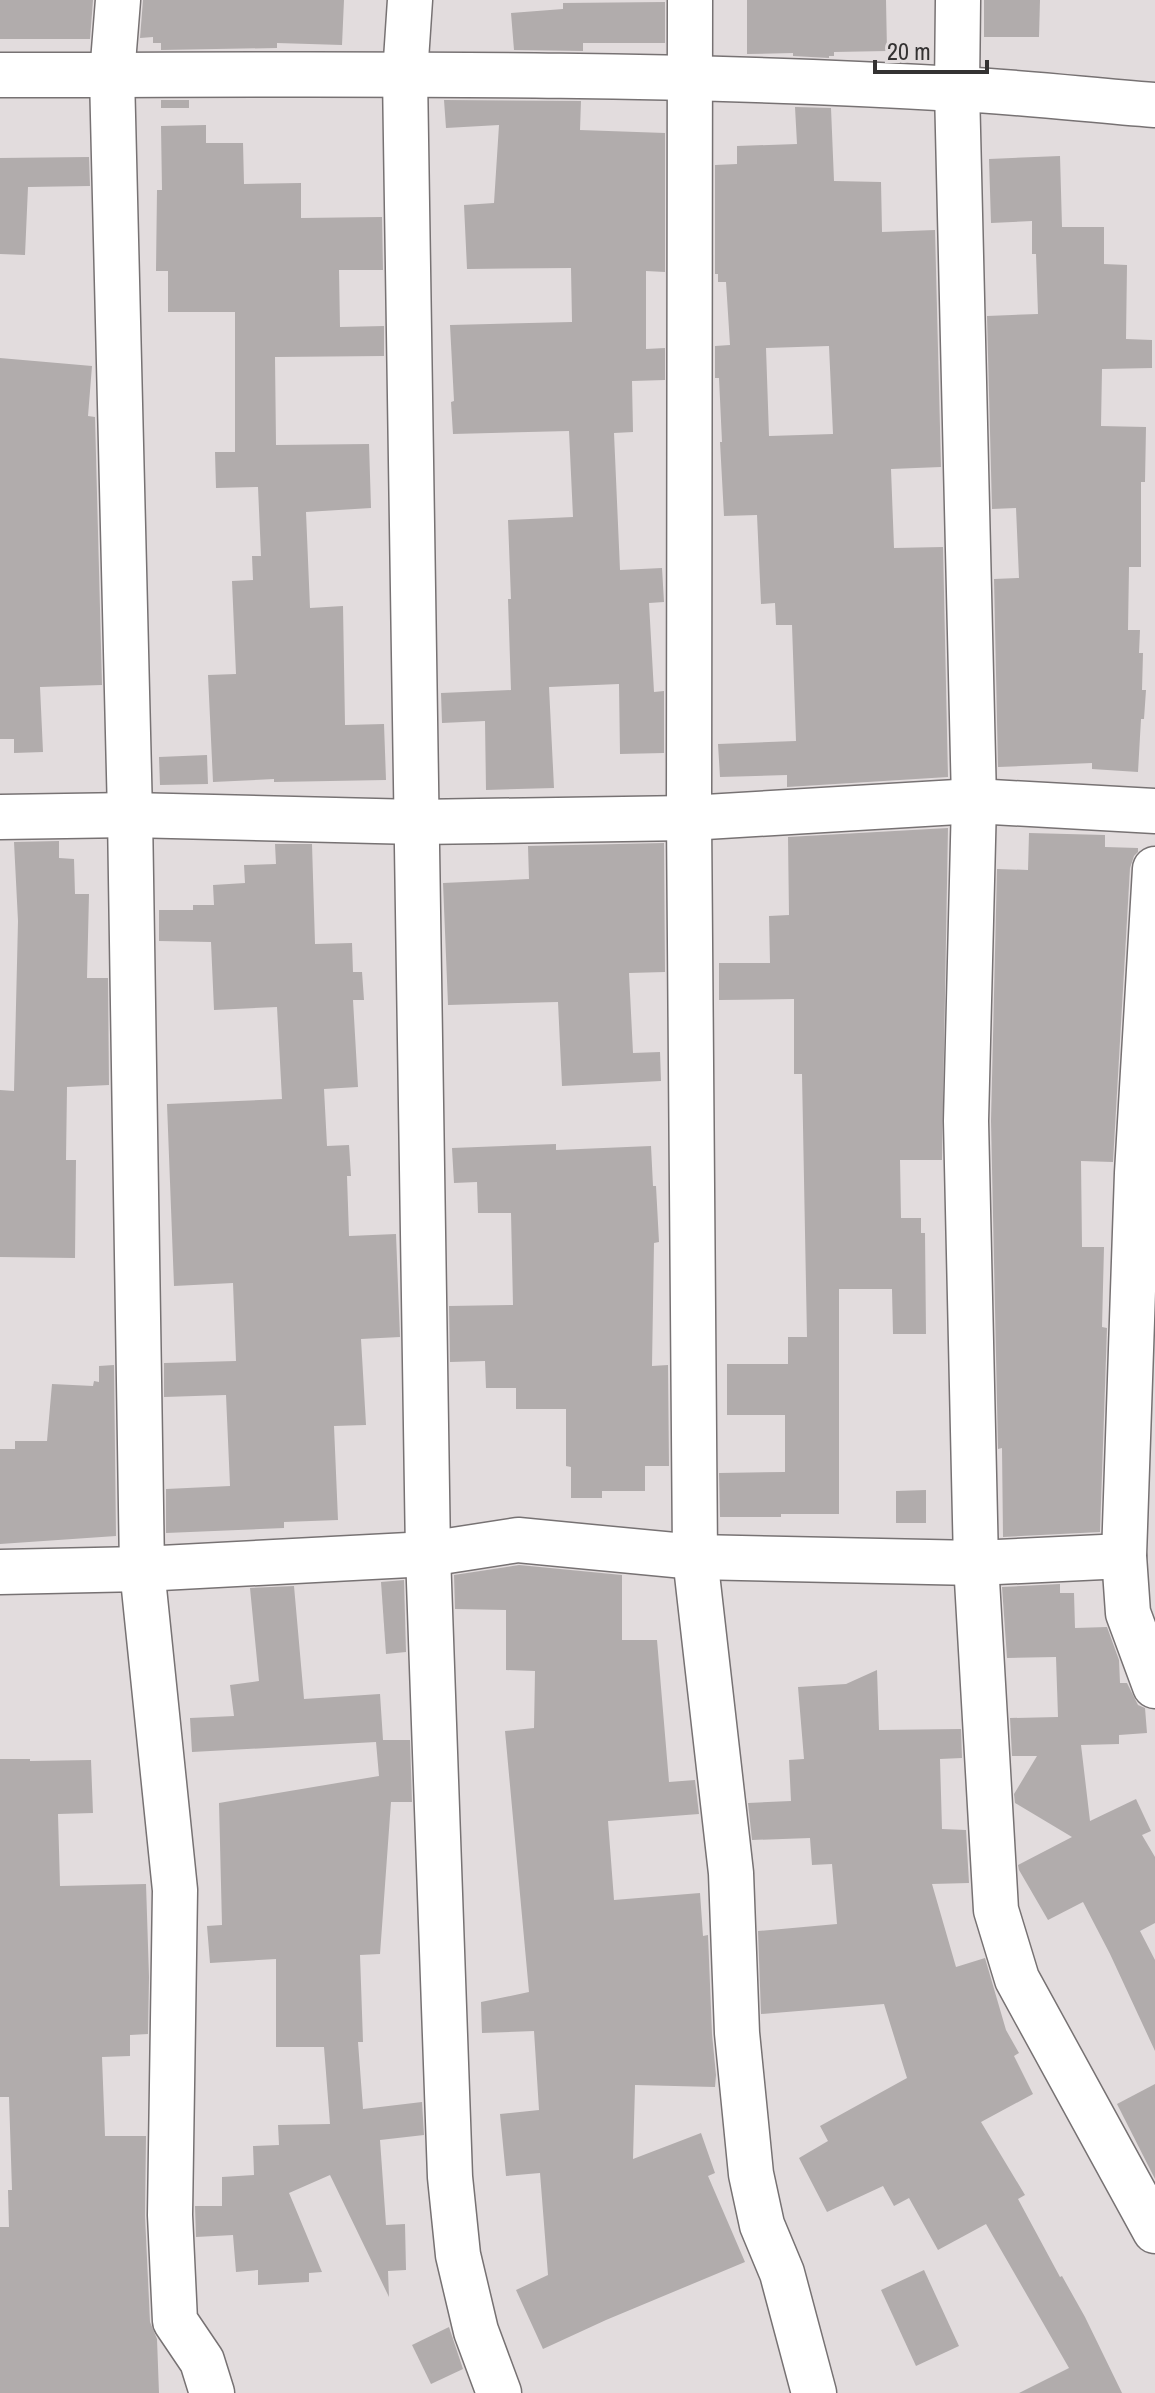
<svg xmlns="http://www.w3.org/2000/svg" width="1155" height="2393" viewBox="0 0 1155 2393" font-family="'Archivo Narrow',sans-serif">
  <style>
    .building { fill: #b1acac; fill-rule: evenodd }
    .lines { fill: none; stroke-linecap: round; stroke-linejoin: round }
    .street-casing { stroke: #777273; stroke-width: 47 }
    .street { stroke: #fff; stroke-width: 44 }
  </style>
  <rect width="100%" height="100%" fill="#e2dcdd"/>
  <g class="building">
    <path d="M0,0H93L90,39H0Z"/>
    <path d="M143,0H344L342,45L277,43V48L161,50V43H153V37L140,38Z"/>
    <path d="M747,0H886L887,51L834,52V56H829V58L793,56V53L747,54Z"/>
    <path d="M984,0H1040L1039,37H984Z"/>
    <path d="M665,2V43H583V51L514,50L511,13L563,9V3Z"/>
    <rect x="161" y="100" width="28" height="8"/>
    <path d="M444,100L581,101L580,130L665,133V272L646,271V349L665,348V380L632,381L633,432L614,433L620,570L662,568L664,602L649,603L654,692L664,691V753L620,754L619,684L549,687L554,788L486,790L485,721L442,723L441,693L511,690L508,599H511L508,520L573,517L569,431L453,434L451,402L454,401L450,325L572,322L571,268L467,269L464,205L494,203L499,125L446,128Z"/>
    <path d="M795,107L831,108L834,181L881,182L882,232L935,230L941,467L891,469L894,548L943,547L948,777L787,787V775L720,777L718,744L796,741L792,625H776L775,603L761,604L757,515L724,516L720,442H722L719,378H715V346L730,345L726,282H718V274H715V165L737,164V146L797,144ZM829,346L833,434L769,436L766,348Z"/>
    <path d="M206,125V143H243L244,184L301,183V218L382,217L383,270H339L340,327L384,326V356L275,357L276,445L369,444L371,508L306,512L310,608L343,606L345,725L384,724L386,780L274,782V779L213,782L208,675L236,674L232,581L253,580L252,556H261L258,487L216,488L215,452H235V312H168V271H156L157,190H162L161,126Z"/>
    <path d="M1060,156L1062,227H1104V264L1127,265L1126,339L1152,340V368L1102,369L1101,426L1146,427L1145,482H1141V567H1129L1128,630H1140L1139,653H1143L1142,690H1146L1144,719H1141L1138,772L1092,769V763L998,767L994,579L1019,578L1016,508L992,509L987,316L1038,314L1036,254H1032V221L991,223L989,159Z"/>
    <path d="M89,157L90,186L28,187L25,255L0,254V158Z"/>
    <path d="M0,358L92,366L88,416L95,417L102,685L40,687L43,752L14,753V739H0Z"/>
    <path d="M207,755L208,784L160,785L159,757Z"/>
    <path d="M948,828L942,1160H900L901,1218H921V1233H925L926,1334H893L892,1289H839V1514H781V1517H720L719,1473L785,1472V1415H727V1364H788V1337H807L802,1074H794V999L719,1000V963H770L769,916L789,915L788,837Z"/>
    <path d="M1029,833L1105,835V847L1138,848V852L1134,856L1130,868L1113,1162L1081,1161L1082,1247H1104L1102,1327L1107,1328L1100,1532L1003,1537L1002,1448L998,1449L991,1121L997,869L1028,870Z"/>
    <path d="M59,841V858L74,859L75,894H89L87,978H108L109,1085L67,1087L66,1160H76L75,1258L0,1257V1090L14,1091L18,921L14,842Z"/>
    <path d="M664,843L665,972L629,973L633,1053L660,1052L661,1081L562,1086L558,1002L448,1005L443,883L529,879L528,846Z"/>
    <path d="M275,844H312L315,944L352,943L353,972H362L364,1000H353L358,1087L324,1089L327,1146L349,1145L351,1176H347L349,1236L396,1234L400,1337L361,1339L366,1425L334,1426L338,1520L284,1522V1528L166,1533V1489L230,1486L226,1395L164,1397V1363L236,1361L233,1283L174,1286L167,1104L282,1099L277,1007L214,1010L211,942L159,941V910H193V905H214L213,885L245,883L244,865L276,864Z"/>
    <path d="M556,1144V1150L651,1146L653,1186H656L659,1242L654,1243L652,1366L668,1365L669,1466H645V1491H602V1498H571V1467L566,1466V1409H516V1388H486L485,1361L450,1362L449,1306L513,1305L511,1213H478L477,1182L454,1183L452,1148Z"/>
    <path d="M114,1365L116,1536L0,1544V1449H15V1441H47L52,1384L93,1386L94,1381L99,1382V1366Z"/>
    <path d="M926,1490V1523H896V1491Z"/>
    <path d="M519,1565L622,1575V1640H657L669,1782L695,1780L699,1814L608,1821L614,1900L700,1893L703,1936L708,1935L712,2034L716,2075L715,2087L635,2085L633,2159L701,2133L715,2173L708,2176L745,2262L606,2320L543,2349L516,2290L548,2275L540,2173L506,2176L500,2114L539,2110L534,2031L482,2033L481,2002L529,1992L505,1731L534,1728L535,1671L506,1670V1610L455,1609L454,1575Z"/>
    <path d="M404,1580L406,1652L386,1654L381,1582Z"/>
    <path d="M1060,1584V1593H1074L1075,1628L1107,1627L1119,1660L1120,1683H1127L1138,1705L1145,1708L1147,1733L1119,1735V1744L1081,1745L1090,1821L1136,1799L1151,1831L1142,1835L1155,1857V1923L1140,1931L1155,1960V2051L1110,1954L1083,1902L1048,1920L1019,1870L1018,1865L1072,1837L1015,1803L1014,1794L1037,1756H1012L1010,1718L1058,1717L1056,1657L1007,1658L1002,1587Z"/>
    <path d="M294,1586L304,1699L380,1694L383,1740H410L412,1802H391L380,1954L360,1955L363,2042H358L363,2109L422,2102L424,2135L380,2140L386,2225L405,2224L406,2270L388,2271L389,2297L330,2175L289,2193L322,2272L309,2273V2282L258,2285V2270L236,2272L233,2235L196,2237L195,2206H222V2177L254,2175L253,2146L279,2145L278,2125L330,2124L324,2047H276V1959L210,1963L207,1926L222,1925L219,1803L379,1776L376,1742L192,1752L190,1718L234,1716L230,1685L259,1681L250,1588Z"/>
    <path d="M877,1670L879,1730L961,1729L962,1758L940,1759L942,1829L966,1830L969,1883L932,1884L956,1967L985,1958L1006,2030L1019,2053L1014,2056L1033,2094L981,2122L1025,2195L1018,2199L1060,2277L1062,2276L1085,2317L1122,2393H1019L1069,2368L986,2224L938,2250L909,2198L894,2206L883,2186L827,2212L799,2158L828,2141L820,2126L907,2078L884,2004L761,2014L758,1931L837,1924L832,1864L812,1865L810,1838L752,1840L748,1803L791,1801L789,1760L804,1759L798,1687L846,1684Z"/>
    <path d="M0,1759H30V1761L91,1760L93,1813L58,1814L60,1886L146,1884L149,1977L148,2034L130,2035V2056L102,2057L105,2136H146L145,2216L150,2322L157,2339L159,2393H0V2227H9L8,2190H12L9,2097H0Z"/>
    <path d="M1155,2084V2179L1117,2104Z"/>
    <path d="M924,2270L959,2346L916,2366L881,2290Z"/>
    <path d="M449,2327L463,2369L431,2384L412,2345Z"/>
  </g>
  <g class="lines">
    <g class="street-casing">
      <g id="street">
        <path d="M118,0L112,75L130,815L142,1569L175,1890L170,2215L175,2321L202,2361L212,2393"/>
        <path d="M410,0L405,75L428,1554L450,2177L458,2255L476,2331L499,2393"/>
        <path d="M690,0L689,818L695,1557L731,1873L737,2033L751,2174L762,2225L782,2273L814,2393"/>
        <path d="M958,0L957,89L974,801L966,1121L976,1563L996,1910L1017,1979L1155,2231"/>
        <path d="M0,75C319,75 638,70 956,89C1022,92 1089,100 1155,105"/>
        <path d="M0,817L130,815L416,822L689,818L974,801L1155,811"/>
        <path d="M1155,869L1137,1173L1124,1556L1128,1613L1155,1686"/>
        <path d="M0,1572L142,1569L428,1554L518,1540L695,1557L976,1563L1124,1556"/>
      </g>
    </g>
    <use href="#street" class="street"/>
  </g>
  <path d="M875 60v12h112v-12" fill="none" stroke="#343232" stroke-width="4"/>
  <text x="887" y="60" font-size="24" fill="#343232" stroke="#e2dcdd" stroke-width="6" paint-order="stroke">20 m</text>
</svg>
